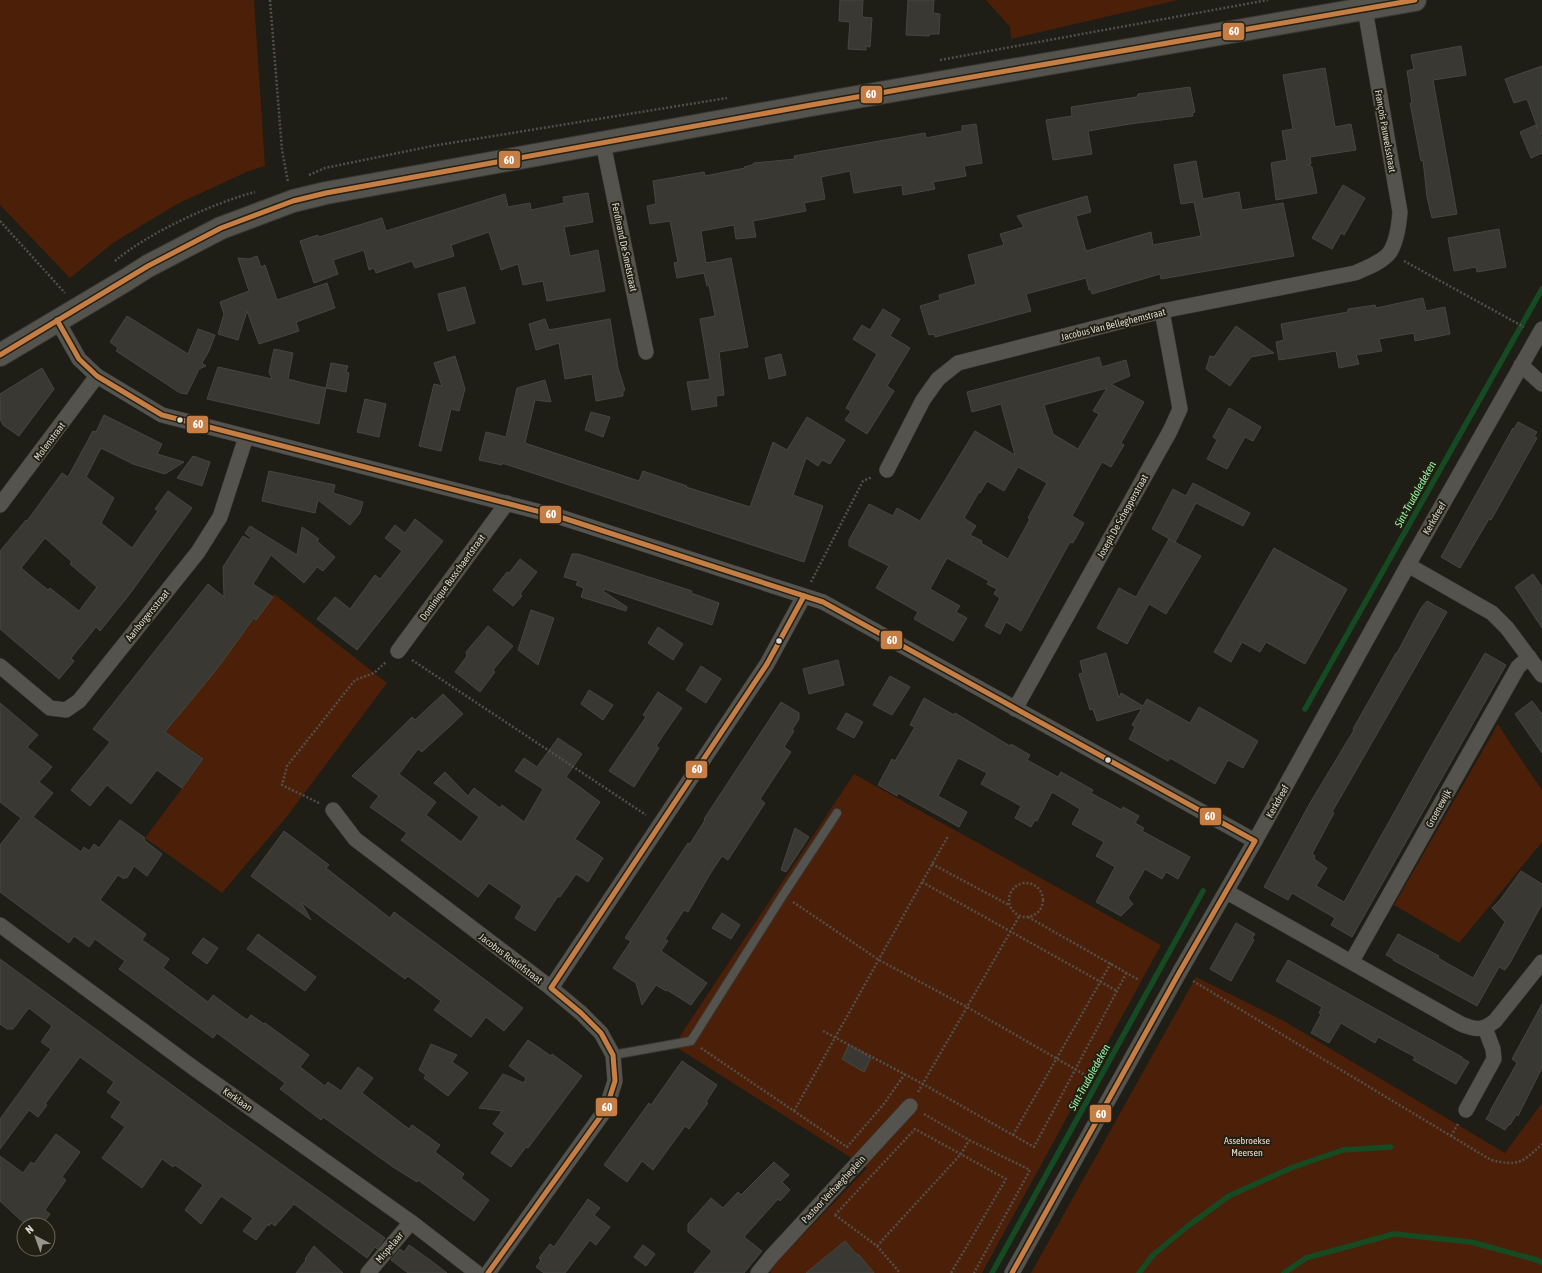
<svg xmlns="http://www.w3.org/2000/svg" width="1542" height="1273" viewBox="0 0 1542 1273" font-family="'Asap Condensed',sans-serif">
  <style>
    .green { fill: #4c1f08 }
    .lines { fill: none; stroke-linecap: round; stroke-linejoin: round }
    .stream { stroke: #164a23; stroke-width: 5.5 }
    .building { fill: #393833; stroke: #464741; fill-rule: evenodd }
    .lane-casing { stroke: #3a3834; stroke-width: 10 }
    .street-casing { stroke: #3a3834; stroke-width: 16 }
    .secondary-casing { stroke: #3a3834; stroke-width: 24 }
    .path { stroke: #51504c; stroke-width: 2.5; stroke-dasharray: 2 2; stroke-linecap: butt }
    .lane { stroke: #54534e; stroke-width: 8 }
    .street { stroke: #54534e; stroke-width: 15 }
    .secondary { stroke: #54534e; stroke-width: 22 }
    .bus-1-casing { stroke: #221f13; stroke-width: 8 }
    .bus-1 { stroke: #c67e44; stroke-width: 5 }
    .bus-dot { fill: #d8d6ce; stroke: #221f13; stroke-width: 1.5 }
    .labels { text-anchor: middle; stroke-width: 4; stroke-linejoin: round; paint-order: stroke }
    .street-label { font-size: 10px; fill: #d8d6ce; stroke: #221f13 }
    .park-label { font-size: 10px; fill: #f0d8cf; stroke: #221f13 }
    .water-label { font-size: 11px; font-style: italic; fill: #91f3a2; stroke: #221f13 }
    .line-badge { stroke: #221f13; stroke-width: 1.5 }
    .badge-label { font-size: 11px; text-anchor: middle; font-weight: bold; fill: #fff }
  </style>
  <rect width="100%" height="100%" fill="#1e1d16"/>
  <g class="green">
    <path d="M0,0H254L265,166L249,171L177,204L113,243L70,278L0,205Z"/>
    <path d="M986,0H1178L1011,39L1010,27Z"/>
    <path d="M274,594L387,683L288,815L222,893L145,838L204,759L166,732Z"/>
    <path d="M1498,724L1514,749L1542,790V842L1459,943L1394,905Z"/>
    <path d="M854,774L1161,945L982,1273H872L868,1268L867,1265L859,1255L856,1254L845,1241L806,1273H771L769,1270L867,1168L679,1049L680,1036Z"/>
    <path d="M1196,977L1284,1021L1505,1153L1542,1103V1273H1031Z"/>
  </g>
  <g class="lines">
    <g class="stream">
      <path d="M1305,709L1542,289"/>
      <path d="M992,1273L1203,891"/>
      <path d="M1139,1273L1153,1255L1188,1226L1229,1196L1291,1168L1343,1150L1391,1147"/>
      <path d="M1284,1273L1306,1258L1394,1234L1471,1242L1537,1260L1542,1263"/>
    </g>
  </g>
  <g class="building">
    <path d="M840,0H863L862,17L872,18L870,47L866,46V50L848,49L850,22L839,21Z"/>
    <path d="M908,0H934L933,13L940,14L939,34H930L929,36L906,35Z"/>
    <path d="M1461,46L1466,75L1433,80L1457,214L1432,218L1427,197L1423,160L1421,161L1410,103H1412L1407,71L1414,69L1411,55Z"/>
    <path d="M1542,66V134H1540L1542,138V153L1531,158L1520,132L1536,125L1538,129L1527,99L1514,103L1505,79Z"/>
    <path d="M1325,68L1335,127L1351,124L1356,150L1310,157L1311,164L1308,165L1312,167L1317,193L1276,200L1271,163L1287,160L1282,131L1293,129L1283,75Z"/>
    <path d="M1190,87L1195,112L1192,113L1193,116L1130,124L1088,131L1092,154L1053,160L1046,120L1072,116L1071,107L1137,97L1138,94Z"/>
    <path d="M976,124L982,163L964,166L966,176L933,182L935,189L903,195L902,185L854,193L850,171L821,177L825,199L804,203L806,211L753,221L756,237L736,239L734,225L701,231L706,263L731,258L748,347L719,352L724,395L716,396L717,406L692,410L687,382L710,379L700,319L715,316L709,285L707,286L704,273L677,278L674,263L678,262L670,221L650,224L647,206L656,204L653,181L704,172L705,176L745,168L744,167L752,165L754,163L795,159L794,156L925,133L926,138L962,131V126Z"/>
    <path d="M1196,161L1203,199L1239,192L1242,210L1283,203L1294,256L1161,279L1160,274L1092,294L1091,290H1089L1086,278L1026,294L1031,311L935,337L934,334L929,335L920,306L940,300L939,295L976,284L968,255L1004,245L1000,234L1024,227L1017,216L1087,196L1091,212L1076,216L1086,251L1151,232L1153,245L1201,236L1194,202L1181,204L1174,165Z"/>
    <path d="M1343,185L1365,198L1344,235L1341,233L1332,249L1312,238Z"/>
    <path d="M588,193L593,222L564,227L570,256L598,250L605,291L547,301L543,281L523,285L518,264L501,270L489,232L451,245L454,256L415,268L412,261L376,273L374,268L369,270L364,250L333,260L338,274L314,283L300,241L318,235L319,237L382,218L386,231L505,194L508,207L530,203L531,210L564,203L563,197Z"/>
    <path d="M1499,229L1506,267L1477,272L1476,267L1454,271L1448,238Z"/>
    <path d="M257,256L261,267L265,265L277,300L327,283L335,308L296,322L299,331L259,344L247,311L238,340L218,334L224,314L220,302L249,291L238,258L249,259Z"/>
    <path d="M465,287L475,323L448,331L438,294Z"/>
    <path d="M1423,298L1426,311L1445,307L1450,334L1415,341L1414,333L1379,339L1382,351L1356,355L1359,364L1339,368L1336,351L1279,360L1276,342L1284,340L1281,324L1348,312V309L1375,305L1376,308Z"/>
    <path d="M883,309L900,319L890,336L910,348L887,386L894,391L867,434L845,420L851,411L846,408L877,354L853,339L862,325L870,330Z"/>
    <path d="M127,316L188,354L198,329L215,335L209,351L202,363L206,366L199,369L187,394L180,393L116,351L118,348L110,342Z"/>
    <path d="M545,319L549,330L610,319L618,368L625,390L623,391V396L596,401L592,374L565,379L559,343L536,350L529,324Z"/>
    <path d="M1236,326L1274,353L1251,357L1230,386L1206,369L1210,356L1214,357Z"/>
    <path d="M274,349L293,353L288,379L307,384L326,388L331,363L348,366L346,372L349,373L346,392L326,388L319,424L207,399L218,367L272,379L269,372Z"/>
    <path d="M781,354L786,375L769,379L765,358Z"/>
    <path d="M455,356L465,389L459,411L451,409L441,451L419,446L434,384L442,386L434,363Z"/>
    <path d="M1099,357L1102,367L1126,360L1130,376L1111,384L1144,402L1121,443L1124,445L1111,467L1102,462L1072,516L1084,523L1073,543L1070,542L1021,631L1006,622L1000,634L985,626L1000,598L994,594L997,589L987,584L989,581L947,558L930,589L960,606L956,612L967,618L953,641L914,619L918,612L876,588L889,566L849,546V540L869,504L893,516L897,508L920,521L975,431L1015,455L1001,404L972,412L967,392ZM1107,388L1093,411L1099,414L1078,449L1053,434L1044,405ZM1018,467L1047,483L1028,518L1030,519L1008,559L981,543L982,541L970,535L976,526L964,518L979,492L980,493L987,481L1004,491Z"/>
    <path d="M42,368L54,389L19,436L3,425L0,419V394Z"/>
    <path d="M545,380L551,402L535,400L525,443L639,481L643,471L687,486L686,487L750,507L773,442L787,450L807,417L845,440L830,464L822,460L818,466L806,458L793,495L823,506L804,562L502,463V465L479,460L486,432L506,437L517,388Z"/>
    <path d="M365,399L386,404L379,437L357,432Z"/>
    <path d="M1229,408L1261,427L1253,441L1245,437L1227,469L1207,459L1217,440L1213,437Z"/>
    <path d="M591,412L610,417L603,437L585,430Z"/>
    <path d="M104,415L162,444L157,454L184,462L165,474L133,464L101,448L86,477L114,498L101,523L132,548L158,511L155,509L168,491L192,508L129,595L100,631L96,627L71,658L74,661L59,679L0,629V551L26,520L27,521L62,473L68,477L93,431L96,432ZM45,538L72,562L70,564L97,587L79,611L50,588L48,590L21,568Z"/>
    <path d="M1518,422L1537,432L1534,437L1537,438L1491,520L1489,519L1460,568L1441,557L1513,428L1514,429Z"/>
    <path d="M193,456L210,462L202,486L177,478Z"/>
    <path d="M269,471L335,485L333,493L363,502L360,513L350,525L318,500L315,513L262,501Z"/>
    <path d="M1193,483L1250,513L1243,526L1196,503L1175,542L1152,529L1173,489L1186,496Z"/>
    <path d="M415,519L443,541L357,650L317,619L335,597L350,609L375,575L380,579L402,551L385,538L395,525L405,533Z"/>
    <path d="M250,526L297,555L302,527L319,539L317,541L335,557L323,571L317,567L304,583L271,555L253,584L273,597L256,620L254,618L216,670L165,732L203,759L182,788L157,770L131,804L107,785L90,806L71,790L110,742L93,729L208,584L224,597L223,567L243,536L250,540L251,538L245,533Z"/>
    <path d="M1169,539L1201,556L1166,614L1149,604L1127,644L1097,628L1119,588L1136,597Z"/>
    <path d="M1274,548L1347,589L1305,664L1266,642L1260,652L1242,642L1231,662L1214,652Z"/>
    <path d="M572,554H578L692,591L691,593L719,603L712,625L604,589L603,591L627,607L626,611L581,597L584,588L576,585L578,581L564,577Z"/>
    <path d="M520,559L537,572L520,594L522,596L513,606L493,590L507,572L509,573Z"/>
    <path d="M1533,574L1542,587V628L1515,587Z"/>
    <path d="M1427,601L1447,612L1332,812L1334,813L1312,854L1315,856L1314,859L1327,868L1316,886L1344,902L1432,745L1485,653L1506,665L1352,937L1331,925L1335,918L1292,893L1288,900L1264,887L1310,803L1354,730L1353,729L1396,653H1397L1421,608Z"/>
    <path d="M531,610L554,618L538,665L518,650Z"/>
    <path d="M488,626L513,646L493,670L495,672L480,692L455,672L467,656L466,652Z"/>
    <path d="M658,627L683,644L673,660L648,643Z"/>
    <path d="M1106,653L1119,698L1121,693L1143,706L1147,699L1190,723L1199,707L1258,741L1243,768L1228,760L1215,784L1170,758L1168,761L1129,739L1135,727L1132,725L1142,708L1097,721L1093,709L1090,710L1079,674L1083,673L1080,661Z"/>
    <path d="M838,660L844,685L809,694L803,669Z"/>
    <path d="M701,666L721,679L706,703L686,690Z"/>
    <path d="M890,676L910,687L892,715L873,705Z"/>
    <path d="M589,690L613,705L603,720L581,704Z"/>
    <path d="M658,692L682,708L656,746L659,748L634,787L609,771L646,717L643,715Z"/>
    <path d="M443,694L463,714L422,752L418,749L399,774L436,802L426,815L461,842L479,817L434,783L445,772L468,796L474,788L500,808L502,805L524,822L543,789L515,771L524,758L537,767L558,738L582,754L566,777L600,802L575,839L603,858L588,882L576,874L560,897L558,896L535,931L515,918L522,906L489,883L478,897L401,840L407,833L370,807L379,796L352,776L412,717L415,720Z"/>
    <path d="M924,698L954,715L955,713L1010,746L1011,744L1030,755L1027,760L1058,777L1061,772L1093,790L1091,793L1122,810L1123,807L1139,816L1135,823L1144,828L1142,831L1190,857L1178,879L1166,872L1162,879L1145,869L1128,898L1133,904L1121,916L1096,902L1115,867L1096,856L1104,842L1072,824L1080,809L1052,792L1037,821L1035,820L1031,827L1015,818L1021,806L981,784L987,773L958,758L938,796L967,812L959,827L898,793L897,796L878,785L892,759L895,761L915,727L910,725Z"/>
    <path d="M1532,701L1542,714V753L1515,714Z"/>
    <path d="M781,702L799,713V719L792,730L794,731L784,747L791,752L760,799L765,803L728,860L722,856L710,874L688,912L684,910L665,939L668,941L661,951L707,983L691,1005L667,990L666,991L656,985L642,1005L636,983L613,968L631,941L625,938L688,843L690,844L705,820L704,819Z"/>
    <path d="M0,703L38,735L27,747L52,767L39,782L53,793L33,817L81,852L84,847L89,851L94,844L99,848L120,820L145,838L144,840L162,854L147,876L134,866L127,878L125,877L124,879L118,875L100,900L146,934L142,940L169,959L163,968L208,1002L213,995L247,1020L251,1015L264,1024L265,1023L309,1055L300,1067L325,1086L328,1082L341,1091L358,1067L373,1078L362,1093L409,1129L412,1125L440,1145L435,1152L464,1174L461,1178L489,1200L474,1221L418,1180L417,1182L393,1167L323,1117L321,1120L280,1089L285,1083L217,1033L213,1038L119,969L125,961L95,939L89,947L74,936L69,943L0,892V845L21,818L0,802Z"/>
    <path d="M846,713L863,722L854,738L837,729Z"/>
    <path d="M795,828L809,837L786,872L781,870Z"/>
    <path d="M284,831L329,865L326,868L390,918L394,912L523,1008L504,1031L486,1017L471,1037L434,1010L441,1001L408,976L405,979L301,902L311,920L251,876Z"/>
    <path d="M1521,871L1542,884V904L1510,963L1505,970L1499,967L1477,1006L1393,960L1394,959L1386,955L1398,934L1439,956L1438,958L1473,978L1505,922L1492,908L1500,900Z"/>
    <path d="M722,913L740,925L731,939L712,928Z"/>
    <path d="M1236,923L1255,934L1252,938L1254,940L1231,981L1210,969Z"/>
    <path d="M258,934L316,977L305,991L247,949Z"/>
    <path d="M203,938L218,948L207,964L192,953Z"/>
    <path d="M0,959L221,1121L385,1238L377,1249L375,1247L367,1258L294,1204L275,1226L271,1223L269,1226L268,1224L256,1240L243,1231L253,1218L221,1196L201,1224L185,1210L203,1185L175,1165L173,1167L162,1159L142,1188L102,1158L125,1127L111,1117L121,1102L107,1092L114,1082L80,1057L45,1104L47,1105L38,1117L29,1110L0,1149V1119L51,1049L41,1042L52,1026L29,1008L13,1029H7L0,1024Z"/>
    <path d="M1288,960L1462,1057V1058L1469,1062L1456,1084L1413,1060L1415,1057L1378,1037L1375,1043L1341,1023L1329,1043L1311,1033L1321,1014L1319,1013L1322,1007L1276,981Z"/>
    <path d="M1542,1004V1068L1518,1116L1516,1115L1510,1125L1509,1124L1505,1130L1486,1119L1491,1111H1490L1517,1063L1512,1059Z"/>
    <path d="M528,1040L551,1056L552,1054L582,1076L528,1148L526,1147L511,1167L491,1153L505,1133L493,1124L502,1111L479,1108L503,1074L524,1083L526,1078L509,1066Z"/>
    <path d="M431,1044L457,1055L452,1062L468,1073L448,1096L424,1078L426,1075L419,1070Z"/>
    <path d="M849,1045L871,1058L864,1072L842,1059Z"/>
    <path d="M682,1061L717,1085L706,1102L708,1103L689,1129L685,1126L653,1170L642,1161L627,1182L604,1165L649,1103L651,1105Z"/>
    <path d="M56,1134L80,1152L62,1177L66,1180L45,1210L50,1214L42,1225H26L0,1201V1156L23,1173L31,1162L34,1164Z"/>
    <path d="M774,1162L789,1175L782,1182L790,1190L780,1201L778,1199L744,1237L762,1251L744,1273H694L712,1251L688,1232V1224L711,1198L723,1208L738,1192L741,1195Z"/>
    <path d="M588,1199L600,1208L594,1215L610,1227L596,1245L590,1240L565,1273H544L536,1267L541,1260L539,1258L550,1244L554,1247Z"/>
    <path d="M845,1241L856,1254L859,1255L874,1273H806Z"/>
    <path d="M409,1245L430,1260L447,1273H408L391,1260L400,1249L404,1252Z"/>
    <path d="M643,1245L655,1254L646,1266L634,1257Z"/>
    <path d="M314,1246L343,1273H296L306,1260L305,1259Z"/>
  </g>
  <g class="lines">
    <g class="lane-casing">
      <path id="lane" d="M613,1055L691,1041L783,895L837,813"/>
    </g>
    <g class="street-casing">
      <g id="street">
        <path d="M603,143L646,352"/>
        <path d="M57,320L79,359L97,376L162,415L560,517L823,602L1255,841"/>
        <path d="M1521,365L1542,384"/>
        <path d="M887,470L923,400L938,379L958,363L1162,311L1355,273C1366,268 1383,262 1390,252C1397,241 1399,224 1400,212L1365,9"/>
        <path d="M0,505L97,376"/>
        <path d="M1408,565L1492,613L1507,628L1542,675"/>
        <path d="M398,651L507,503"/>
        <path d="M0,666L50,708L66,710L79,701L198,552L220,517L246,437"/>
        <path d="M1015,709L1170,431L1180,409L1162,311"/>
        <path d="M333,810L355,839L551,988L581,1013L601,1033L613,1055L615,1081L606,1109L488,1273"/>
        <path d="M1227,892L1461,1024C1476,1030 1482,1031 1495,1021L1542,962"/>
        <path d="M0,925L195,1069L411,1222L477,1273"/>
        <path d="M1352,961L1518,667L1529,657"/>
        <path d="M551,988L767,664L804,596"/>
        <path d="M1466,1110L1494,1059L1493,1049L1485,1028"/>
        <path d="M368,1273L411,1222"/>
        <path d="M758,1273L771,1257L910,1106"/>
        <path d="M1012,1273L1179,973L1255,841L1408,565L1542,329"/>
      </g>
    </g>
    <g class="secondary-casing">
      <path id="secondary" d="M0,355L126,280L148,266L221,228L293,201L326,193L811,105L1415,0"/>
    </g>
    <g class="path">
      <path d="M270,0L282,150L288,182"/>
      <path d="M940,60L1268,0"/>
      <path d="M309,175L325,168L432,146L727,98"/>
      <path d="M0,221L65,293"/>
      <path d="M115,261C148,233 213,203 255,192"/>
      <path d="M1404,261L1524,327"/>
      <path d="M811,582L863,481L872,477"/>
      <path d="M412,660L646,815"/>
      <path d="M319,803L282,785L287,766L355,680L374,673L386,662"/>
      <path d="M932,864L1009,905"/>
      <path d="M922,882L1117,991"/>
      <circle cx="1026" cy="900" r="17"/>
      <path d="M793,902L879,960L967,1007L1087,1076"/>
      <path d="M1028,917L1139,980"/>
      <path d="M1193,981L1491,1160C1518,1166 1521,1164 1542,1144"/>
      <path d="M823,1031L923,1084L1034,1147L1127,972"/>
      <path d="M701,1048L847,1147L883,1105L905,1074"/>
      <path d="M918,1092L1020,915"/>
      <path d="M794,1111L948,836"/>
      <path d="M924,1114L969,1140L1030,1170L974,1273"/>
      <path d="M1013,1135L1111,963"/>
      <path d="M1451,1136L1458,1124"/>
      <path d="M835,1215L915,1129L1006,1179L951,1273"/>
      <path d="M835,1215L877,1246L900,1273"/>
      <path d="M877,1246L961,1154L969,1140"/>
    </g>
    <use href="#lane" class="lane"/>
    <use href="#street" class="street"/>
    <use href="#secondary" class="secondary"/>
    <g class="bus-1-casing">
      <g id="bus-1">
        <path d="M57,320L79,359L97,376L162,415L560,517L823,602L1255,841L1179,973L1012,1273"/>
        <path d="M0,355L148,266L221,228L293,201L326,193L811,105L1415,0"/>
        <path d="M488,1273L606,1109L615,1081L613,1055L601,1033L581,1013L551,988L767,664L804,596"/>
      </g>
    </g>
    <use href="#bus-1" class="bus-1"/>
  </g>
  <g class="bus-dot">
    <circle cx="180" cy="420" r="3.5"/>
    <circle cx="779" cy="641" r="3.5"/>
    <circle cx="1108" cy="760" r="3.5"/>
  </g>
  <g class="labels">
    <g class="street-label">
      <text transform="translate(1386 131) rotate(80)" y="4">François Pauwelsstraat</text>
      <text transform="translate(625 247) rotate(78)" y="4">Ferdinand De Smetstraat</text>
      <text transform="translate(1113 324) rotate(-14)" y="4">Jacobus Van Belleghemstraat</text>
      <text transform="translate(49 441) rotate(-53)" y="4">Molenstraat</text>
      <text transform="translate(1122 516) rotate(-61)" y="4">Joseph De Schepperstraat</text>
      <text transform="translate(1434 518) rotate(-60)" y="4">Kerkdreef</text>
      <text transform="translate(452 577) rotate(-54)" y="4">Dominique Busschaertstraat</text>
      <text transform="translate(147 615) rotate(-51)" y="4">Aanborgersstraat</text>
      <text transform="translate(1277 801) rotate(-61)" y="4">Kerkdreef</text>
      <text transform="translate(1438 808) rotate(-61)" y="4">Groenewijk</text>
      <text transform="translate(511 958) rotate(37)" y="4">Jacobus Roelofstraat</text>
      <text transform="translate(238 1099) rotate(35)" y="4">Kerklaan</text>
      <text transform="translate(833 1189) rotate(-47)" y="4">Pastoor Verhaegheplein</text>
      <text transform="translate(389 1247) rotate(-50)" y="4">Mispelaar</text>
    </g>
    <g class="park-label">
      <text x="1247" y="1144">Assebroekse<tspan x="1247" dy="12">Meersen</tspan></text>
    </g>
    <g class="water-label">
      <text transform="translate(1415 494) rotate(-61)" y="4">Sint-Trudoledeken</text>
      <text transform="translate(1089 1077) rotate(-61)" y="4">Sint-Trudoledeken</text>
    </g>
  </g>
  <g class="line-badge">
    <rect x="1222" y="22" width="23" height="19" rx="4" fill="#c67e44"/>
    <rect x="860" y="85" width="23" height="19" rx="4" fill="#c67e44"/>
    <rect x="498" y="150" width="23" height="19" rx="4" fill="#c67e44"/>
    <rect x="186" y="415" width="23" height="19" rx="4" fill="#c67e44"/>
    <rect x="539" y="505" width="23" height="19" rx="4" fill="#c67e44"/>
    <rect x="880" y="630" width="23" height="20" rx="4" fill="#c67e44"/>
    <rect x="685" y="760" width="23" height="19" rx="4" fill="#c67e44"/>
    <rect x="1199" y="807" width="23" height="19" rx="4" fill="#c67e44"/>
    <rect x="595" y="1097" width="23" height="20" rx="4" fill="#c67e44"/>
    <rect x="1089" y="1104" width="23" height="19" rx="4" fill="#c67e44"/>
  </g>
  <g class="badge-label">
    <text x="1234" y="35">60</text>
    <text x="871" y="98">60</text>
    <text x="509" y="164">60</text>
    <text x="198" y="428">60</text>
    <text x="551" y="518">60</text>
    <text x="892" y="644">60</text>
    <text x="697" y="773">60</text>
    <text x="1210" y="820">60</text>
    <text x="607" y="1111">60</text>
    <text x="1101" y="1118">60</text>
  </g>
  <g transform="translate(36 1237) rotate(319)"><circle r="19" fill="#221f13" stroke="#6b685e"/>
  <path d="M0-3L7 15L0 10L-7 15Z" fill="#97958e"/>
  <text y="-6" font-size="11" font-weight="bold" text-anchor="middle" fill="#d8d6ce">N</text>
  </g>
</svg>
